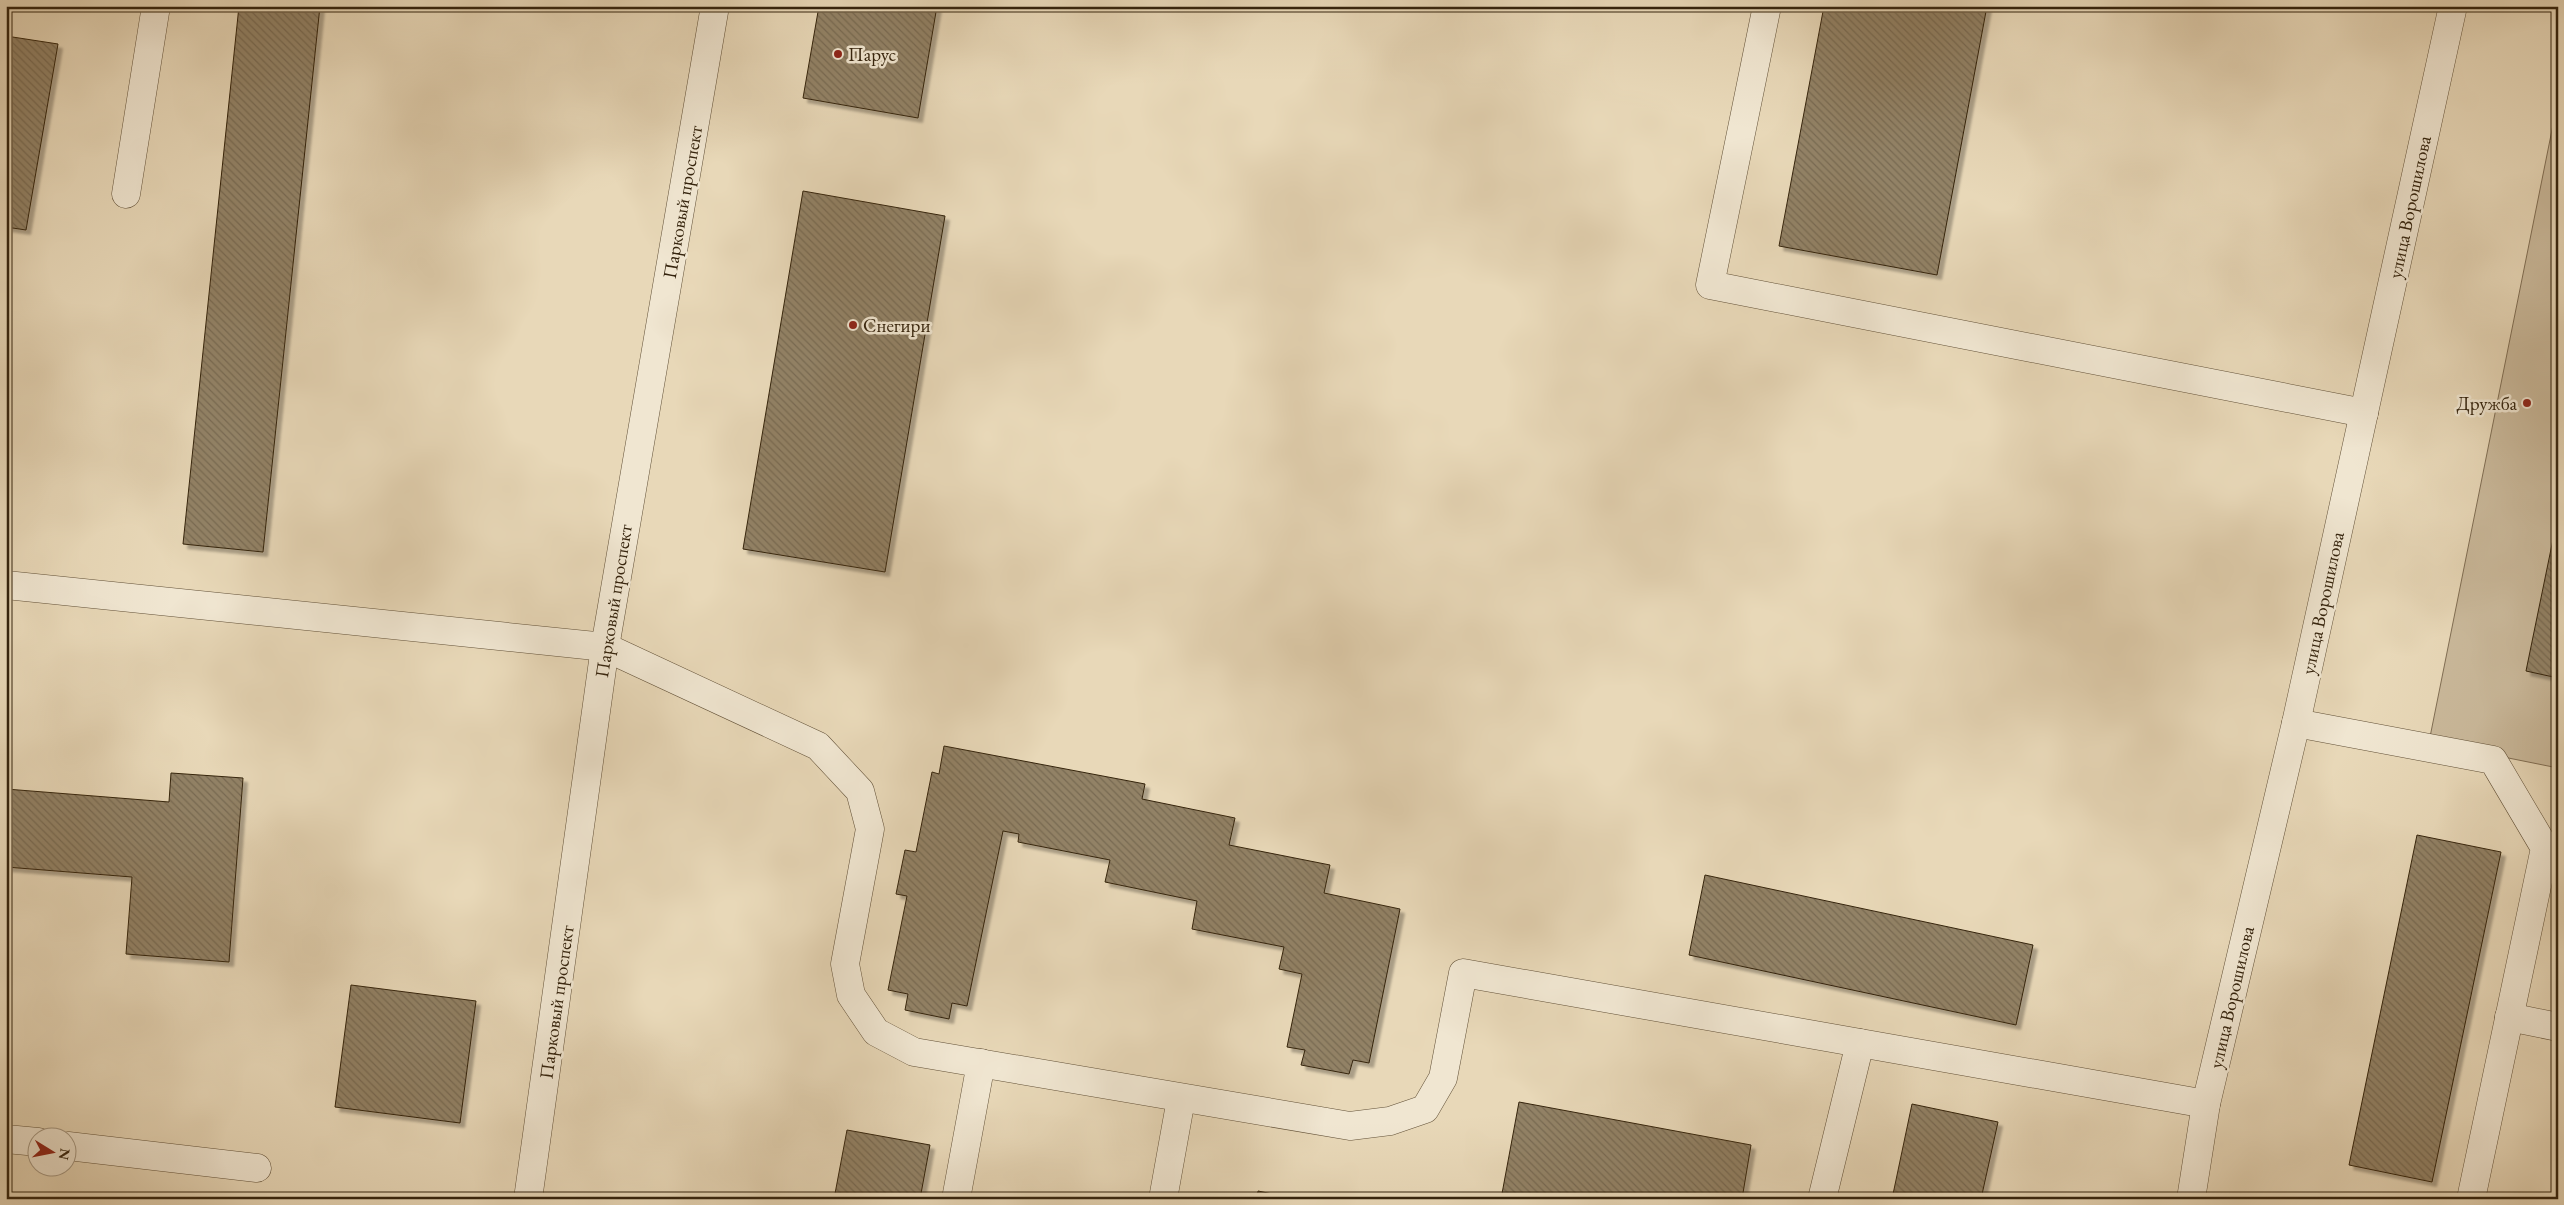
<svg xmlns="http://www.w3.org/2000/svg" width="2564" height="1205" viewBox="0 0 2564 1205" font-family="'EB Garamond',serif">
  <style>
    .pitch { fill: #cab99b; stroke: #806e54 }
    .building { fill: url(#building-back-hatch); stroke: #35240e; filter: url(#shadow) }
    .lines { fill: none; stroke-linecap: round; stroke-linejoin: round }
    .minor-casing { stroke: #625138; stroke-width: 29 }
    .minor { stroke: #f0e6d1; stroke-width: 28 }
    .poi-dot { fill: #8f2418; stroke: #f0e6d1; stroke-width: 2 }
    .labels { text-anchor: middle; stroke-width: 5; stroke-linejoin: round; paint-order: stroke }
    .poi-label { font-size: 19px; fill: #35240e; stroke: #f0e6d1; text-anchor: start }
    .street-label { font-size: 19px; fill: #35240e; stroke: #f0e6d1 }
  </style>
  <defs>
    <pattern id="building-back-hatch" width="6" height="6" patternUnits="userSpaceOnUse" patternTransform="scale(1.25)"><rect width="6" height="6" fill="#928266"/><path d="M-1 5l2 2M0 0l6 6M5-1l2 2" fill="none" stroke="#786a52"/></pattern>
    <filter id="shadow"><feDropShadow dx="4.5" dy="4.5" stdDeviation="1" flood-color="#0004"/></filter>
  </defs>
  <rect width="100%" height="100%" fill="#e8d8b8"/>
  <filter id="stains"><feTurbulence type="fractalNoise" baseFrequency=".004" numOctaves="4"/><feColorMatrix values="0 0 0 0 .2 0 0 0 0 .09 0 0 0 0 .02 0 0 0 .5 -.17"/></filter>
  <radialGradient id="worn" r=".72"><stop offset=".6" stop-color="#630" stop-opacity="0"/><stop offset="1" stop-color="#630" stop-opacity=".3"/></radialGradient>
  <path class="pitch" d="M2558,100V768L2429,742Z"/>
  <g class="building">
    <path d="M239,6H320L263,552L183,544Z"/>
    <path d="M819,6H937L918,118L803,98Z"/>
    <path d="M1824,6H1987L1937,275L1779,246Z"/>
    <path d="M6,36L58,44L26,230L6,227Z"/>
    <path d="M803,191L945,216L885,572L743,549Z"/>
    <path d="M2558,515V678L2526,671Z"/>
    <path d="M944,746L1145,784L1142,799L1235,818L1229,845L1330,865L1324,893L1400,909L1369,1063L1353,1060L1349,1074L1301,1065L1305,1050L1287,1047L1302,974L1279,969L1284,947L1192,929L1197,901L1105,882L1110,860L1018,842L1019,834L1003,831L967,1006L952,1003L949,1019L905,1010L908,994L888,990L907,896L896,894L905,850L916,852L932,772L939,774Z"/>
    <path d="M171,773L243,778L229,962L126,954L132,877L6,867V789L169,802Z"/>
    <path d="M2417,835L2501,852L2432,1182L2349,1165Z"/>
    <path d="M1705,875L2033,945L2016,1025L1689,955Z"/>
    <path d="M351,985L476,1001L460,1123L335,1107Z"/>
    <path d="M1519,1102L1751,1145L1742,1199H1501Z"/>
    <path d="M1912,1104L1998,1122L1981,1199H1892Z"/>
    <path d="M847,1130L930,1145L920,1199H834Z"/>
    <path d="M2558,1176V1199H2553Z"/>
    <path d="M1258,1191L1297,1199H1257Z"/>
  </g>
  <g class="lines">
    <g class="minor-casing">
      <g id="minor">
        <path d="M1767,6L1710,285L2364,413"/>
        <path d="M126,194L156,6"/>
        <path d="M6,585L605,647L818,746L860,791L870,829L845,964L851,995L876,1032L914,1052L1350,1126L1390,1121L1425,1109L1443,1078L1463,973L2206,1104"/>
        <path d="M2296,723L2493,760L2545,848L2471,1199"/>
        <path d="M2509,1017L2558,1027"/>
        <path d="M6,1139L38,1142"/>
        <path d="M68,1146L257,1168"/>
        <path d="M528,1199L605,647L715,6"/>
        <path d="M956,1199L981,1063"/>
        <path d="M1163,1199L1181,1099"/>
        <path d="M1822,1199L1860,1043"/>
        <path d="M2191,1199L2206,1104L2296,723L2453,6"/>
      </g>
    </g>
    <use href="#minor" class="minor"/>
  </g>
  <g class="poi-dot">
    <circle cx="838" cy="54" r="5"/>
    <circle cx="853" cy="325" r="5"/>
    <circle cx="2527" cy="403" r="5"/>
  </g>
  <g class="labels">
    <g class="poi-label">
      <text x="848" y="61">Парус</text>
      <text x="863" y="332">Снегири</text>
      <text x="2517" y="410" text-anchor="end">Дружба</text>
    </g>
    <g class="street-label">
      <text transform="translate(682 202) rotate(-80)" y="7">Парковый проспект</text>
      <text transform="translate(2409 207) rotate(-78)" y="7">улица Ворошилова</text>
      <text transform="translate(613 601) rotate(-81)" y="7">Парковый проспект</text>
      <text transform="translate(2322 603) rotate(-78)" y="7">улица Ворошилова</text>
      <text transform="translate(2231 997) rotate(-77)" y="7">улица Ворошилова</text>
      <text transform="translate(556 1002) rotate(-82)" y="7">Парковый проспект</text>
    </g>
  </g>
  <rect width="2564" height="1205" fill="none" stroke="#e8d8b8" stroke-width="25"/>
  <rect x="8" y="8" width="2549" height="1190" fill="none" stroke="#35240e" stroke-width="2.5"/>
  <rect x="12" y="12" width="2539" height="1180" fill="none" stroke="#35240e"/>
  <g transform="translate(52 1152) rotate(100)"><circle r="24" fill="#f0e6d1" stroke="#a59883"/>
  <path d="M0-4L9 19L0 12L-9 19Z" fill="#8f2418"/>
  <text y="-8" font-size="14" font-weight="bold" text-anchor="middle" fill="#35240e">N</text>
  </g>
  <rect width="100%" height="100%" filter="url(#stains)"/>
  <rect width="100%" height="100%" fill="url(#worn)"/>
</svg>
